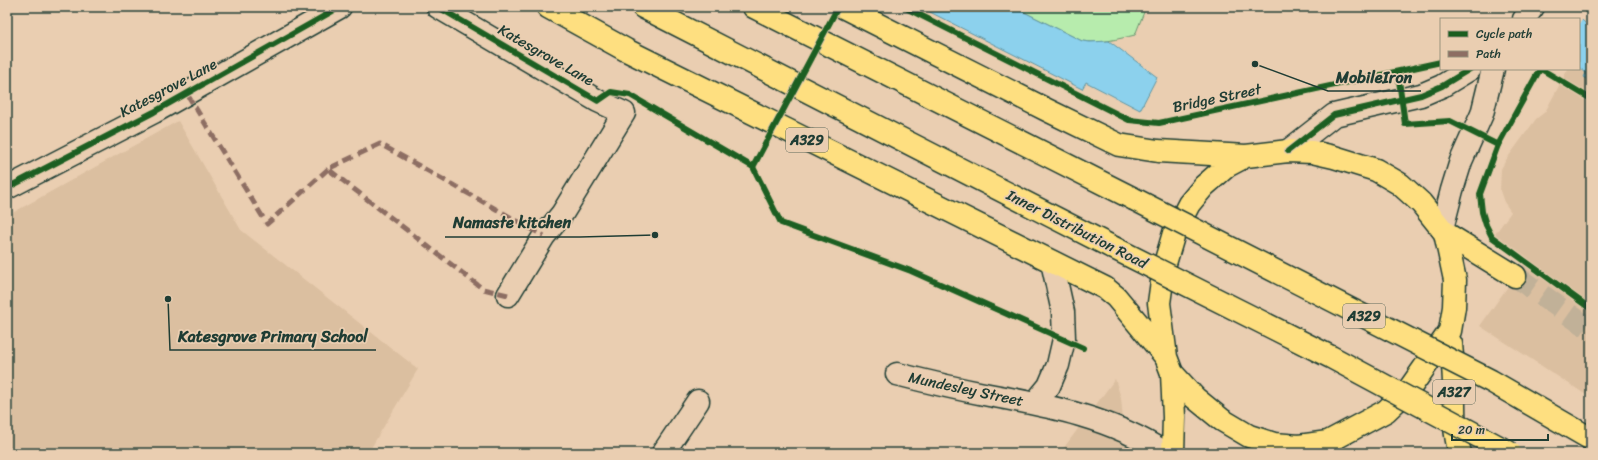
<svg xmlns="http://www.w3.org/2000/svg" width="1598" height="460" viewBox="0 0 1598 460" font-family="Sriracha,sans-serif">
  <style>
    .built { fill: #dbbfa0 }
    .green { fill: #b7ecad; stroke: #6b9470 }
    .water { fill: #8cd1ed; stroke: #6096a3 }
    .pier { fill: #eaceb1 }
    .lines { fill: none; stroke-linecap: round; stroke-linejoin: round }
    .primary-tunnel { stroke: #c1b198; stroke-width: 22; stroke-dasharray: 22 11; stroke-linecap: butt }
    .street-casing { stroke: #1f3d34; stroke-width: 25 }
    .primary-casing { stroke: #1f3d34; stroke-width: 25 }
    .street { stroke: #eaceb1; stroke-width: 22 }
    .primary { stroke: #fedf80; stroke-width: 22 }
    .primary-bridge-casing { stroke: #1f3d34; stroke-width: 25; stroke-linecap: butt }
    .primary-bridge { stroke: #fedf80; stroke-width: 22 }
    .quiet { stroke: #8d6e63; stroke-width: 5; stroke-dasharray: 10 5; stroke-linecap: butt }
    .cycleway-casing { stroke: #eaceb1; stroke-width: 8 }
    .cycleway { stroke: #1b5e20; stroke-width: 6 }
    .labels { text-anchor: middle; stroke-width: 3.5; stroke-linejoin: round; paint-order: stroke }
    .shield { fill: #eaceb1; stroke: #5c685a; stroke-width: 1 }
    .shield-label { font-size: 14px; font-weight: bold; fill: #1f3d34 }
    .street-label { font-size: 15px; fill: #1f3d34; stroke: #eaceb1 }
    .leader { fill: none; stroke: #1f3d34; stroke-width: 1.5 }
    .callout-dot { fill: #1f3d34; stroke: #eaceb1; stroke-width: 1.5 }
    .callout-label { font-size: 16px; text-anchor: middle; font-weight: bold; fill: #1f3d34; stroke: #eaceb1; stroke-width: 3.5; stroke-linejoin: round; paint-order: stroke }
  </style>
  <rect width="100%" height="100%" fill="#eaceb1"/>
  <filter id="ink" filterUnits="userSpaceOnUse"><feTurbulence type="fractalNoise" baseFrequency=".025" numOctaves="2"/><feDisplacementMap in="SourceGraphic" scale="8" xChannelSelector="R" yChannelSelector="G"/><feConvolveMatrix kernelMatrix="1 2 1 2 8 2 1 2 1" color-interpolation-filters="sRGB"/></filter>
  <g filter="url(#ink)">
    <g class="built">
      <path d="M1591,27V398L1480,326L1528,258L1495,234L1511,212L1504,202L1500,191L1501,169L1506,160L1536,119L1545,112L1568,69H1579V49Z"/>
      <path d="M178,121L241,230L418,369L368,453H7V216Z"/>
      <path d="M1115,379L1121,398L1126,453H1060Z"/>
    </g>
    <path class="green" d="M1014,7H1146L1135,35C1118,39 1100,44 1082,41Z"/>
    <g class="water">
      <path d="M920,7H1014L1082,41L1090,42L1109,41L1157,77L1140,110L1086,82L1082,89Z"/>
      <path d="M1567,7L1591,28V82L1584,77L1586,73L1579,67V19Z"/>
    </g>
    <path class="pier" d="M1504,7H1571L1584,18L1579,24V19H1517Z"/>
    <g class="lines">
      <path class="primary-tunnel" d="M1515,276L1591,330"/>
      <g class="street-casing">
        <g id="street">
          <path d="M438,7L598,101L624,113L562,214L544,236L508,295"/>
          <path d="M1524,19L1533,7"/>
          <path d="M1288,151L1334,115L1421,95L1442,86L1470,69"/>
          <path d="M7,188L154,112L340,7"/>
          <path d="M1442,229L1452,190L1461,161L1482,114L1493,69"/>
          <path d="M897,374C928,382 958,389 989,395C1050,406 1112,418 1165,453"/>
          <path d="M1035,403L1049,386L1058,365L1064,339L1063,312L1052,262"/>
          <path d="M663,453L698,401"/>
        </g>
      </g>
      <g class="primary-casing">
        <g id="primary">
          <path d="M548,7L626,50L1105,288L1116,297L1165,356"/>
          <path d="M643,7L1112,247"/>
          <path d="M754,7L1134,199"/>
          <path d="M843,7L1047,110L1119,145L1158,151L1246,156L1288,151L1312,152L1334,157L1376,170L1400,184L1421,203L1445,233L1455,280L1454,307L1450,331L1410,388L1386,411L1328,442L1299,446L1274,444L1249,436L1222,420L1195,398L1172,373L1166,357L1159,303L1164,267L1174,233L1189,204L1204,186L1227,166L1246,156"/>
          <path d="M1445,233L1515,276"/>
          <path d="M1451,344C1452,358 1454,371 1454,385C1454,408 1453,430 1460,453"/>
          <path d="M1172,373L1174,417L1173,453"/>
        </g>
      </g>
      <use href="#street" class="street"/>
      <use href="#primary" class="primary"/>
      <g class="primary-bridge-casing">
        <g id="primary-bridge">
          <path d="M1134,199L1491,381L1591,439"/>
          <path d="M1112,247L1331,357L1510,453"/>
        </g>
      </g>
      <use href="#primary-bridge" class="primary-bridge"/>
      <g class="quiet">
        <path d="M187,94L267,224L328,169"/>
        <path d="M508,295L483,289L328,169L380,144L544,236"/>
      </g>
      <g class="cycleway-casing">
        <g id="cycleway">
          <path d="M438,7L598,101L611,92L630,95L753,167L781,223L911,271L1083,348"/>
          <path d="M904,7L1129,120L1159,123L1441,62"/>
          <path d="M1540,69L1498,145L1480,194L1482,212L1486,225L1492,237L1591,309"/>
          <path d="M1541,69L1591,99"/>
          <path d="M1398,73L1405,124L1450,121L1498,145"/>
          <path d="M1288,151L1334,115L1421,95L1442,86L1470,69"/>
          <path d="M753,167L838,7"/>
          <path d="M7,188L154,112L340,7"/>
        </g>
      </g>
      <use href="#cycleway" class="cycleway"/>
    </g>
  </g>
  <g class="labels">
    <g class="shield">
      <rect x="786" y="128" width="42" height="24" rx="3"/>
      <rect x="1343" y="304" width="42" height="24" rx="3"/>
      <rect x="1433" y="380" width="42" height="24" rx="3"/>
    </g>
    <g class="shield-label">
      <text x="807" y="145">A329</text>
      <text x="1364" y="321">A329</text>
      <text x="1454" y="397">A327</text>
    </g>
    <g class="street-label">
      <text transform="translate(546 55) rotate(30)" y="5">Katesgrove Lane</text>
      <text transform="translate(168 88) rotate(-28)" y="5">Katesgrove Lane</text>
      <text transform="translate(1217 98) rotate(-12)" y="5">Bridge Street</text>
      <text transform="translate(1077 229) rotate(27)" y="5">Inner Distribution Road</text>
      <text transform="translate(966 389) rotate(12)" y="5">Mundesley Street</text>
    </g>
  </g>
  <path class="leader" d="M1255 64L1328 91H1421M655 235L580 237H445M168 299L170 350H376"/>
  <g class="callout-dot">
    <circle cx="1255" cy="64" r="4"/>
    <circle cx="655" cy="235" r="4"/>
    <circle cx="168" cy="299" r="4"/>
  </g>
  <g class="callout-label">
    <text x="1374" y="83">MobileIron</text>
    <text x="512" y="228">Namaste kitchen</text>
    <text x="273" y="342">Katesgrove Primary School</text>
  </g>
  <rect width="1598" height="460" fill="none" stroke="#eaceb1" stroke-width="24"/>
  <rect x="12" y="12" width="1574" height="436" fill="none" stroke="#1f3d34" stroke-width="1.5" filter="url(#ink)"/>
  <rect x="1440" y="18" width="140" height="52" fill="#eaceb1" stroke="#99947f"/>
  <rect x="1448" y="31" width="20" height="6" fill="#1b5e20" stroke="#99947f"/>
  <text x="1476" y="38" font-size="12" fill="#1f3d34">Cycle path</text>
  <rect x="1448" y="51" width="20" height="6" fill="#8d6e63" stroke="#99947f"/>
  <text x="1476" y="58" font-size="12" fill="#1f3d34">Path</text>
  <path d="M1452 434v6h96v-6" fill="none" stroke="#1f3d34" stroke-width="2"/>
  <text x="1458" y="434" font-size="12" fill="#1f3d34" stroke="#eaceb1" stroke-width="3" paint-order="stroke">20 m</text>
</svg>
